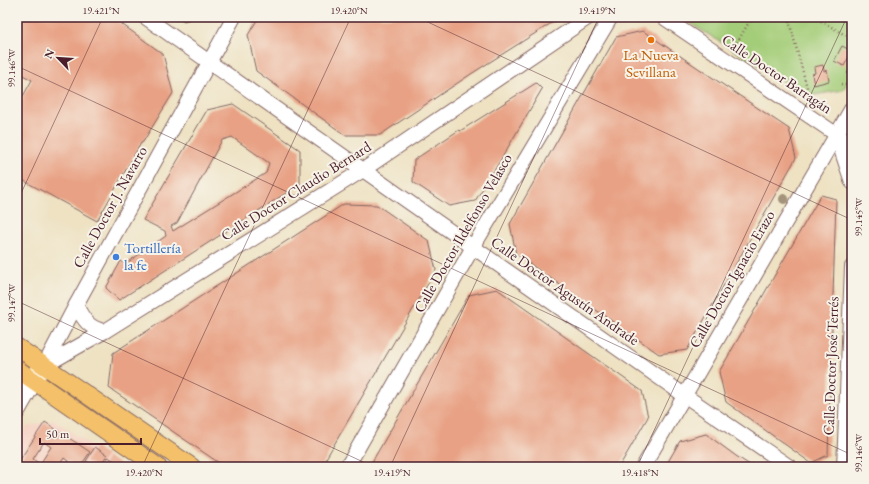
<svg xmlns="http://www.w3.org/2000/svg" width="869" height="484" viewBox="0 0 869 484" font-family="'EB Garamond',serif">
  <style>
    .built { fill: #f6d2c3 }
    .green { fill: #a4cd79; stroke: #777652 }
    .building { fill: #e8a184; fill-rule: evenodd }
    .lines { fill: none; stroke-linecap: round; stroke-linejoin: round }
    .minor-casing { stroke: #836360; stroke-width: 16 }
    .major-casing { stroke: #836360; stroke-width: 19 }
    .path { stroke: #836360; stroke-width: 2.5; stroke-dasharray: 1 3; stroke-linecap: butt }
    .minor { stroke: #fff; stroke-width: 14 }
    .major { stroke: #f4c16a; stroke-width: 17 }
    .tree { fill: #a3937c }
    .ticks { fill: none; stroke: #4a1f2b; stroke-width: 1; stroke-opacity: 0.45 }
    .food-dot { fill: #e8710a; stroke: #f7f3e8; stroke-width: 1.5 }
    .shop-dot { fill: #3f7fe0; stroke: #f7f3e8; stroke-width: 1.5 }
    .labels { text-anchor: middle; stroke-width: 4; stroke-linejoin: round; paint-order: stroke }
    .food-label { font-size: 15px; fill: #c56008; stroke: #f7f3e8 }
    .street-label { font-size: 15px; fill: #4a1f2b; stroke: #f7f3e8 }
    .shop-label { font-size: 15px; fill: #366cbe; stroke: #f7f3e8; text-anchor: start }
    .neatline { fill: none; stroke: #4a1f2b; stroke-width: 1.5 }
    .ticks-label { font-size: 10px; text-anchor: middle; fill: #4a1f2b }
  </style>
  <rect width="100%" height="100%" fill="#f7f3e8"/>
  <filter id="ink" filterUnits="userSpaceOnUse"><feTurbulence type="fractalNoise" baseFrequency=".025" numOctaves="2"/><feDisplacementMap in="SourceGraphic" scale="8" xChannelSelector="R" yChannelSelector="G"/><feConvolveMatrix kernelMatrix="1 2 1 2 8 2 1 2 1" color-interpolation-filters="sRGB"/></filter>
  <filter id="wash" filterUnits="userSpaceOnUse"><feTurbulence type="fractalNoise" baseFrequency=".012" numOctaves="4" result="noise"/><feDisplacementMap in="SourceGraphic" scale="16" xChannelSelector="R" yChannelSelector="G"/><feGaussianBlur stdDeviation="0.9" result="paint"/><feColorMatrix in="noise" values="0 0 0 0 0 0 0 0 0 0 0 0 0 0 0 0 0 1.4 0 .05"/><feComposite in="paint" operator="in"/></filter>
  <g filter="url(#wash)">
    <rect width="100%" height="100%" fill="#eee2c3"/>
    <path class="built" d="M54,420L122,467H17V445L27,427Z"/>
    <path class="green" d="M680,17H852V75L843,90L808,96Z"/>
    <g id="blocks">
      <g class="building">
        <path d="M17,17H112L163,54L173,93L143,142L141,143L97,221L17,177V107L32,80L17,72Z"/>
        <path d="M178,17H197L184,21Z"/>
        <path d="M259,17H561L471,74L380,135H345L256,71L248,35Z"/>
        <path d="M643,31L789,129L796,158L687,350L659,354L516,254L510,224L616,37Z"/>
        <path d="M842,46L852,51L844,66L834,61Z"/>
        <path d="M823,65L824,71L827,70L829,81L814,85L812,74L815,73L814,67Z"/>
        <path d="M536,83L542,89L500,161L475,201L449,206L413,182L414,160L459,130L460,131Z"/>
        <path d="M233,104L300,150V184L119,300L106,288L121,261L125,264L166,236L165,231L143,220L207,110ZM232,137L269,163L266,173L173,231L171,226L177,223L222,140Z"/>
        <path d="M821,195L836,199L828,455L811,463L726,402L719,372Z"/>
        <path d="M344,204L377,205L429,241L436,270L321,467H225L109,388L113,353Z"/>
        <path d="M497,289L642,391L648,417L619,467H369L469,295Z"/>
        <path d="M45,422L90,452L80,467H70L72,464L64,458L58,467H17V464ZM44,442L51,447L40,464L33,459Z"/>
        <path d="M706,434L736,456L753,467H665L680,441Z"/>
        <path d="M95,447L107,455L99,467H95L86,461Z"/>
        <path d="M108,457L123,466L122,467H102Z"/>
      </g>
    </g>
  </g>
  <g filter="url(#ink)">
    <use href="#blocks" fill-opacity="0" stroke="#836360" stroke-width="1"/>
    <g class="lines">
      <g class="minor-casing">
        <g id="minor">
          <path d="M145,17L684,395L790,467"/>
          <path d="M663,17L852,145"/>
          <path d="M836,134L852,182"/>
          <path d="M76,305C83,319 89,329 105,331"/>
          <path d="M17,387L44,366L105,331L363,170L589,17"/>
          <path d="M17,413L44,366L76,305L234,17"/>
          <path d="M347,467L473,247L611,17"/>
          <path d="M643,467L852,108"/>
          <path d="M844,467L852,267"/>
        </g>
      </g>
      <g class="major-casing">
        <g id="major">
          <path d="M17,347L192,467"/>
          <path d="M17,369L158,467"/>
        </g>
      </g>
      <g class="path">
        <path d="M788,17L808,91L804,96"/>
        <path d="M814,17L852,39"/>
        <path d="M735,46L752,17"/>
        <path d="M847,73H852"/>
        <path d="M841,84L852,86"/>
      </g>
      <use href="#minor" class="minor"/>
      <use href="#major" class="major"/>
    </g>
    <circle class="tree" cx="784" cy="199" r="5"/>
  </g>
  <path class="ticks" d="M417,17L852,220M17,66L852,455M17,202L103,17M17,301L374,467M142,467L351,17M390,467L599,17M637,467L847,17"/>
  <circle class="food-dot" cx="651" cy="40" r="4"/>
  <circle class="shop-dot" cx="116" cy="257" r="4"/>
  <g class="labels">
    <g class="food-label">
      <text x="651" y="60">La Nueva<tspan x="651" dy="17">Sevillana</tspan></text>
    </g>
    <g class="street-label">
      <text transform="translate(777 74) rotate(34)" y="5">Calle Doctor Barragán</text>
      <text transform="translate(296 191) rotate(-32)" y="5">Calle Doctor Claudio Bernard</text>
      <text transform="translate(110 207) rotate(-61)" y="5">Calle Doctor J. Navarro</text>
      <text transform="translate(463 233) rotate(-60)" y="5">Calle Doctor Ildelfonso Velasco</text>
      <text transform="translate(732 279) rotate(-60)" y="5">Calle Doctor Ignacio Erazo</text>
      <text transform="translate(565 291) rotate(35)" y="5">Calle Doctor Agustín Andrade</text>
      <text transform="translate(831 366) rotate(-88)" y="5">Calle Doctor José Terrés</text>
    </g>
    <g class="shop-label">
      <text x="124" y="253">Tortillería<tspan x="124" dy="17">la fe</tspan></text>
    </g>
  </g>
  <rect width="869" height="484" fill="none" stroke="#f7f3e8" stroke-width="44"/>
  <g transform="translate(58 58) rotate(295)" stroke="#f7f3e8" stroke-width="3" paint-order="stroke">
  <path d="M0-3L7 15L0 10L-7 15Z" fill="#4a1f2b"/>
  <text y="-6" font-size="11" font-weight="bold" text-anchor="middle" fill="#4a1f2b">N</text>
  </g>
  <path d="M40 438v6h101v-6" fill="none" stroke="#4a1f2b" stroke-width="2"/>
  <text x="46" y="438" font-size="12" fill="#4a1f2b" stroke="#f7f3e8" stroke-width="3" paint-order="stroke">50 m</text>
  <rect x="22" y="22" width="825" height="440" class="neatline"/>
  <g class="ticks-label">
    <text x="101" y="14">19.421°N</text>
    <text x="349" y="14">19.420°N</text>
    <text x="597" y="14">19.419°N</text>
    <text transform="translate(11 68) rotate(-90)" y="4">99.146°W</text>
    <text transform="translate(858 217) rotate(-90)" y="4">99.145°W</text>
    <text transform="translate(11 303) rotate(-90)" y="4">99.147°W</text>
    <text transform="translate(858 453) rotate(-90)" y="4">99.146°W</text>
    <text x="144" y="476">19.420°N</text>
    <text x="392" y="476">19.419°N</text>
    <text x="640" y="476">19.418°N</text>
  </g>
</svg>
